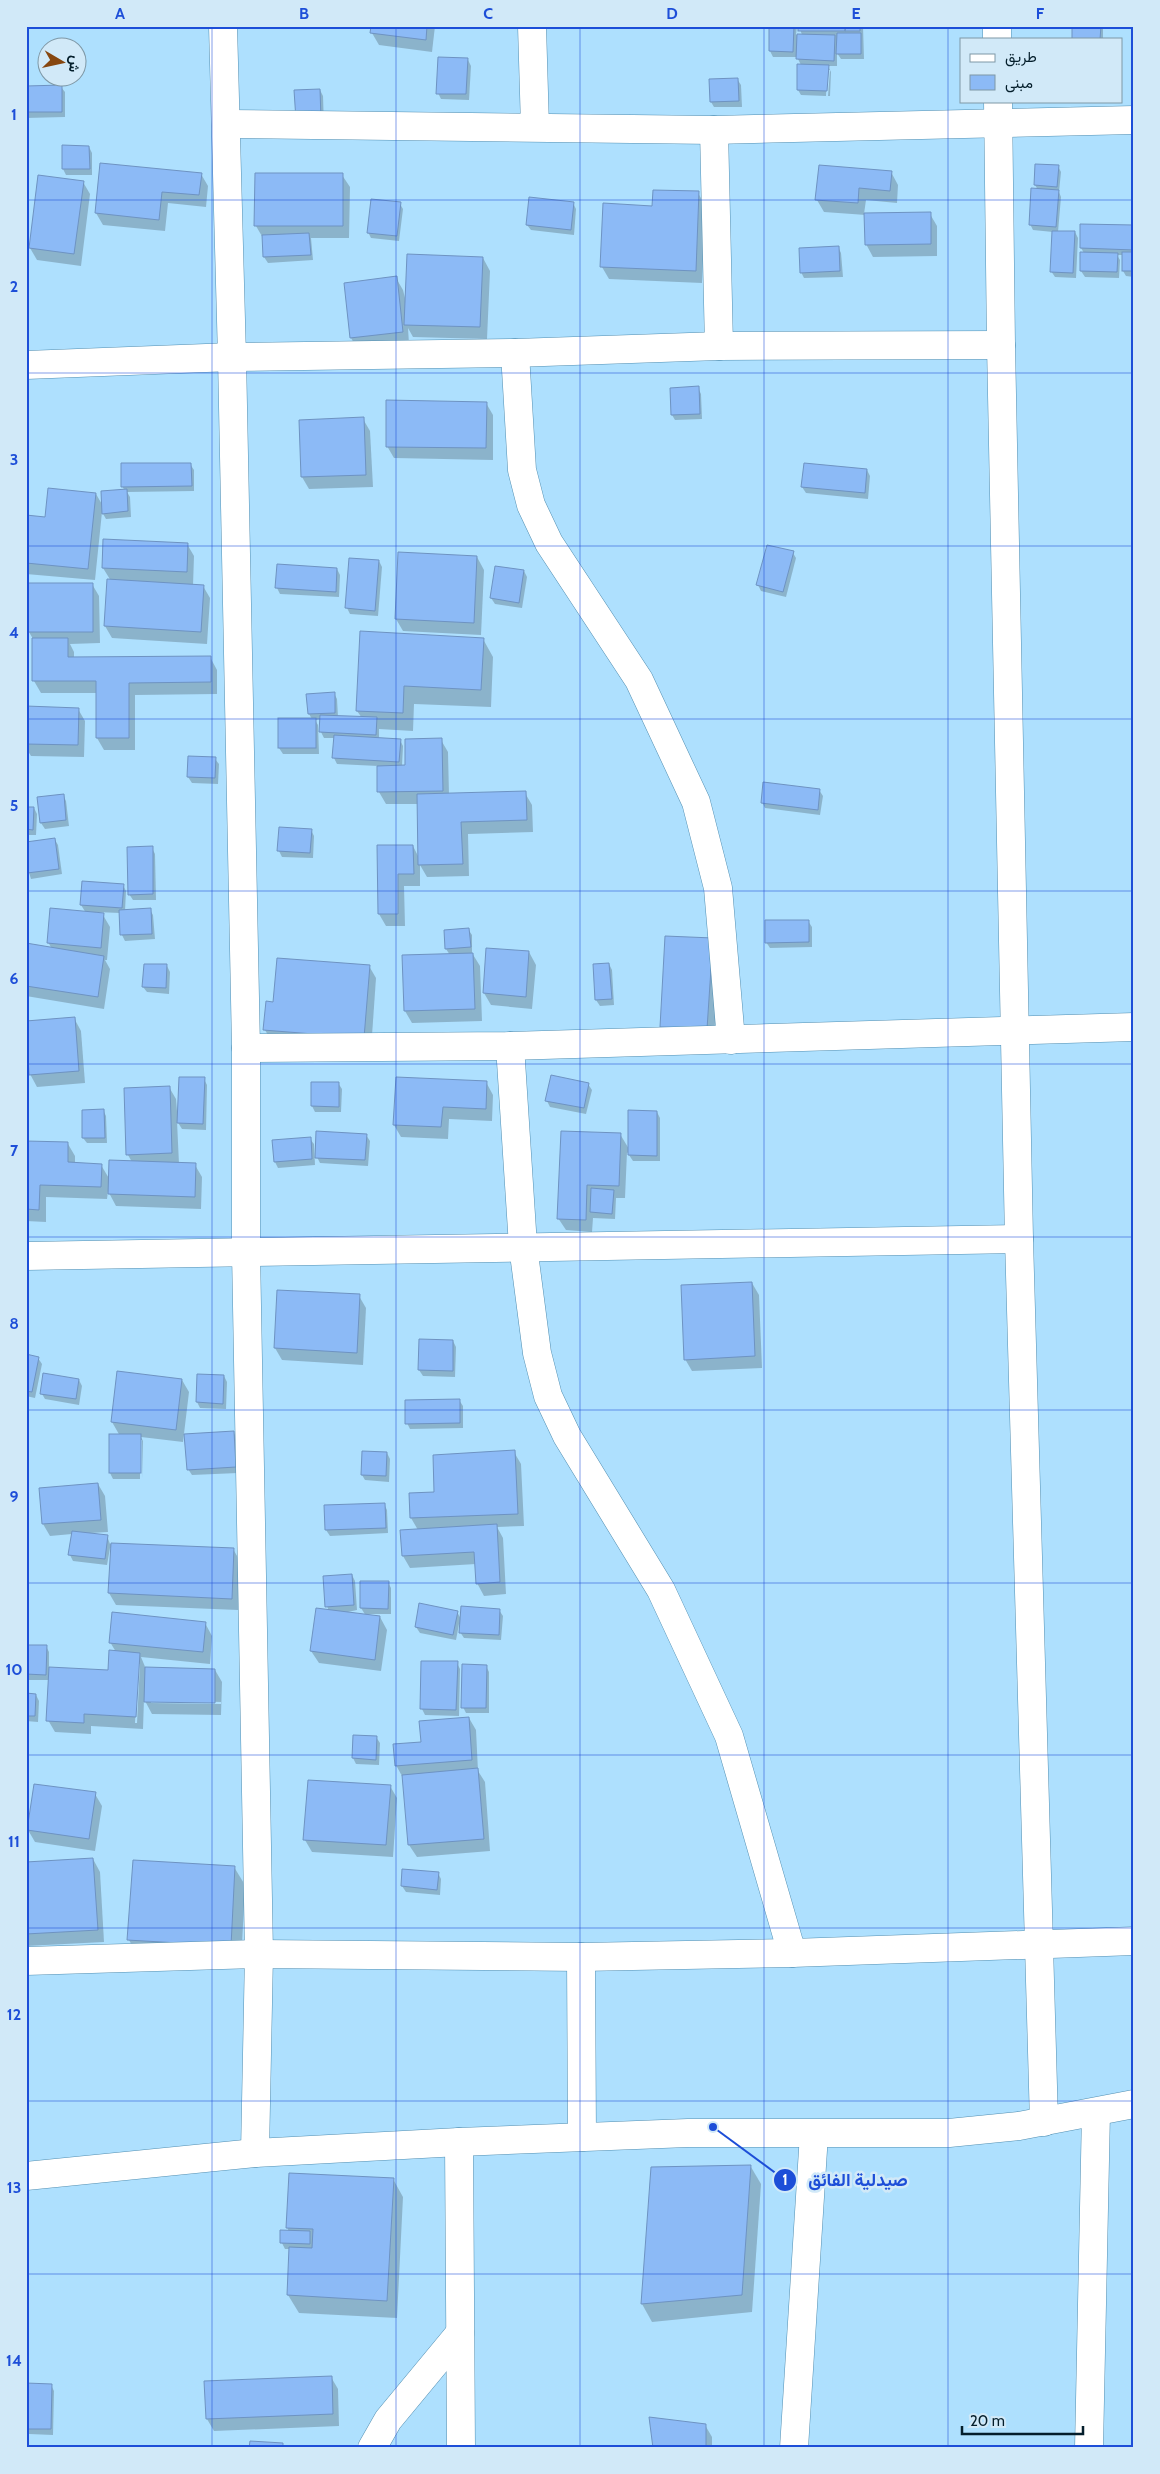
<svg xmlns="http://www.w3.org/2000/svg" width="1160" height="2474" viewBox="0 0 1160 2474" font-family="Cabin,Vazirmatn,sans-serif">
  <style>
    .shadow { fill: #0003; fill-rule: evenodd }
    .building { fill: #8cbaf6; stroke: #6e93c2 }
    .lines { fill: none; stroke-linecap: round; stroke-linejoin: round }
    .minor-casing { stroke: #528fb2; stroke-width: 29 }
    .minor { stroke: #fff; stroke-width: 28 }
    .grid { fill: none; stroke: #1d4ed8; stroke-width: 1; stroke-opacity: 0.55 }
    .leader { fill: none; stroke: #1d4ed8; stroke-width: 2 }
    .callout-dot { fill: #1d4ed8; stroke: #d1e9f8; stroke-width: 2 }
    .mark-label { font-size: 15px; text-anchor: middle; font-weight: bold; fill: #fff }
    .callout-label { font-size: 18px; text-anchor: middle; font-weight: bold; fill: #1d4ed8; stroke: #d1e9f8; stroke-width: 5; stroke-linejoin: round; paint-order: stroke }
    .neatline { fill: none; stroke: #1d4ed8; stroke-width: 2 }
    .grid-label { font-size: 16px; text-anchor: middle; font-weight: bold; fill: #1d4ed8 }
  </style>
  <rect width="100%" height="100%" fill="#aee0fe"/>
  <g class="shadow">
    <path d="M372,26H435L432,52L379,45L372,33Z"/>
    <path d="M770,26H797L796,35H802L799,26H863L864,59H841L837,53V66H828L831,72L830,96H828L830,70H827L826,96L801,95L798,90L801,65L797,57H773L770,51Z"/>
    <path d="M1074,26H1103V39H1073Z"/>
    <path d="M468,60L471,66L469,100L441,99L438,93Z"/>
    <path d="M737,79L741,85L742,107H714L711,102Z"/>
    <path d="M26,87H61L65,92V117L26,118Z"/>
    <path d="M320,90L323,96L324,126H300Z"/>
    <path d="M89,147L92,153V175H66L63,169Z"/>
    <path d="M1058,166L1061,172L1059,192L1061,197L1058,232H1075L1078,238L1076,278L1055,277L1051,271L1053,232L1033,230L1030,224L1038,190L1035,185Z"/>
    <path d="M891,172L898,185L897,203L866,200L864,214H930L937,226V256L873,257L866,244V215L824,212L817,200Z"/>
    <path d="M201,174L208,186L206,207L168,203L165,231L103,225L96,213Z"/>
    <path d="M342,175L350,187L349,238H311L313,260L268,263L264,257L263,238L256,226Z"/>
    <path d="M83,182L90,194L81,266L37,260L30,248Z"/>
    <path d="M698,193L705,205L702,283L609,279L602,267L653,207Z"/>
    <path d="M573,203L576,209L574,235L531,230L527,225Z"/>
    <path d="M400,204L403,209L399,241L371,238L368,232Z"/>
    <path d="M1081,225L1134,227V277L1126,276L1123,271V255H1117L1120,260L1119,278L1085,277L1081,271L1084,253L1081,248Z"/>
    <path d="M26,240L28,256H26Z"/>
    <path d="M838,247L841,253L843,277L804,278L801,272Z"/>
    <path d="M483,258L490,271L487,339L413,337L408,328L409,344L358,350L351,338L345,284L396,278L403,290L406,302Z"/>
    <path d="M698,388L701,394L702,419L675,420L672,415Z"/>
    <path d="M486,403L493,415V460L394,458L387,446Z"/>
    <path d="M363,419L370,431L373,487L309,489L302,477L300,421Z"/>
    <path d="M190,464L194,470V491L127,492L130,497L131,517L106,519L102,512L95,580L26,574V516L46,518L96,494L103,506L125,491L122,486Z"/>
    <path d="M867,470L870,476L868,499L806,493L802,487Z"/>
    <path d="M187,544L194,556L193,586H203L210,598L207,644L112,638L105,626L111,581L103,568Z"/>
    <path d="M793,553L796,558L786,597L761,591L758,585Z"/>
    <path d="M477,557L484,570L481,635L403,631L396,619Z"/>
    <path d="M379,561L382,567L378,616L350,614L347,608Z"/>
    <path d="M337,569L340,575L339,597L280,594L277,588Z"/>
    <path d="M524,571L527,577L522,608L495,604L491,598Z"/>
    <path d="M26,584H92L99,596L100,643L70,644L74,652V658L210,657L217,670V694L135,695V750H104L97,738V693H41L34,681L33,639L29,632V619H26Z"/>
    <path d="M26,630L29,635L26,664Z"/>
    <path d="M483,639L493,657L491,707L414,704L413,731L379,729V739L400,740L403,746L402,766H406L441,740L448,752L449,795L525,793L532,805L533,832L468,834L469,876L427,877L420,865V886H404L405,926H386L379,914L378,846H413L419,858L418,804H386L379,792L378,766L337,764L334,758L335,738H324L321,732V719L315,720L318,725L319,754H283L279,748L312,719L309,714L308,695L334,693L337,699L338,717L362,718L357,711Z"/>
    <path d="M26,708L78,709L85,721L84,757L31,756L26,748Z"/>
    <path d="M215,759L219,764L218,784L192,783L188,777Z"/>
    <path d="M819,790L823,796L820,815L765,808L762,802Z"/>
    <path d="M63,795L66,801L69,826L45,829L41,823L39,798Z"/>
    <path d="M26,808H34L37,814L36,835H26Z"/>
    <path d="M311,830L314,836L313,858L282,857L279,851Z"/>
    <path d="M55,840L58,845L62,874L31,879L26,863V844Z"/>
    <path d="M152,848L155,854L156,900H133L129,894Z"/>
    <path d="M123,885L126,891L125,911L150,910L153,915L155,939L125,941L122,935L120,913L96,912V914L103,915L110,927L107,960H105L110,969L104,1009L26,996V945L52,949L48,942L86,913L81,905Z"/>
    <path d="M808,921L812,927V947L770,948L766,942Z"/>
    <path d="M468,929L472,935V953L480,966L482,1021L412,1023L405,1011L450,955L446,949Z"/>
    <path d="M529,952L536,965L532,1009L491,1005L484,993Z"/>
    <path d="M719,952L714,1041L668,1039L661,1027Z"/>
    <path d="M609,964L612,970L614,1005L600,1006L596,1000L594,966Z"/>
    <path d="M167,966L170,972L169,994L147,992L143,987Z"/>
    <path d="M369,966L376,978L371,1050L272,1042L265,1030L274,1004Z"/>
    <path d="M74,1018L81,1031L85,1083L37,1087L30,1074L26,1023Z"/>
    <path d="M204,1079L207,1085L206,1130L182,1129L177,1121L179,1164L195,1165L202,1177L201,1209L116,1206L108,1191L107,1199L46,1197V1222L26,1221V1142L68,1144L75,1156V1164L101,1165L110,1180L132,1162L128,1155L169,1087L176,1099L177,1111H179Z"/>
    <path d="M486,1082L493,1095L492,1121L449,1119L448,1139L401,1137L394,1125Z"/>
    <path d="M338,1083L342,1089L341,1112H315L312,1106Z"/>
    <path d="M588,1084L592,1090L586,1114L550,1107L547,1101Z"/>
    <path d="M103,1110L106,1116L107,1143H87L83,1138Z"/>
    <path d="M657,1112L660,1118V1161H633L627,1152L625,1198H616L615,1219L593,1218L592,1232L566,1230L558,1218L620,1134L629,1149Z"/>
    <path d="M366,1135L370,1141L368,1166L320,1163L317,1157Z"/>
    <path d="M310,1139L314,1144L315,1165L278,1168L275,1162L273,1141Z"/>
    <path d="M752,1283L759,1295L762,1368L692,1371L685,1359Z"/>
    <path d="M359,1296L366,1308L363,1365L282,1360L275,1348Z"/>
    <path d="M453,1341L456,1347L455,1377L423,1376L419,1370Z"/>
    <path d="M26,1355L38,1358L42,1364L35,1398L26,1396Z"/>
    <path d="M198,1375L224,1376L227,1382L226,1409L200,1408L197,1402Z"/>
    <path d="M79,1380L82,1386L79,1405L45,1399L42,1394Z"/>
    <path d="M182,1380L189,1392L183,1442L141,1437L143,1441V1479L142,1440H140V1479H113L110,1473L120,1436L112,1422Z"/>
    <path d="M459,1400L463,1406V1428L410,1429L407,1423Z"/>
    <path d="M233,1432L237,1438L238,1473L192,1475L188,1469Z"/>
    <path d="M514,1452L521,1464L524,1526L497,1527L503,1538L506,1594L484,1596L477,1583L476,1564L410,1568L403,1556L418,1530L411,1518L410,1494L436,1493Z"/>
    <path d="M387,1453L390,1459L389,1482L365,1480L362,1475Z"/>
    <path d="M98,1484L105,1496L108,1532L90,1533L107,1536L110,1544L233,1549L240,1561L238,1610L116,1605L109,1593L112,1548H110L107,1565L73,1561L70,1555L72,1534L50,1536L43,1524Z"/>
    <path d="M384,1504L387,1510L388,1533L330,1536L326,1530Z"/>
    <path d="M352,1575L355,1581L357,1610L343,1613L366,1616L361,1608L388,1582L391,1588V1614H367V1616L380,1617L387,1630L381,1671L319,1663L311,1651L329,1611L327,1606Z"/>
    <path d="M499,1610L503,1616L501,1640L464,1638L460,1632L461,1624H459L456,1640L420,1633L416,1627L457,1612L461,1619Z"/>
    <path d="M205,1623L212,1636L210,1664L141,1657L146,1669L215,1670L222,1682L221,1715L152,1714L144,1699L143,1729L91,1726V1734L55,1732L48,1720L49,1680H26V1646H46L49,1652V1668L109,1671L116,1652L110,1642ZM138,1664H140L137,1723H135ZM151,1700L221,1702V1704L151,1703Z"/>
    <path d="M457,1663L460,1669L459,1716L425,1715L422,1709Z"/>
    <path d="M486,1666L489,1672V1713H466L463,1707Z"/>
    <path d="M26,1694L36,1695L39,1701L38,1722L26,1721Z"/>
    <path d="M469,1718L476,1730L478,1771L485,1782L490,1851L417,1857L409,1845L403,1778L396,1765L422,1743Z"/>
    <path d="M376,1737L380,1743L379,1765L356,1764L353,1758Z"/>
    <path d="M35,1785L95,1794L102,1806L95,1851L35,1842L28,1830Z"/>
    <path d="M390,1786L397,1798L393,1857L312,1852L305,1840Z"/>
    <path d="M93,1859L100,1872L104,1942L26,1946V1863Z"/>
    <path d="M234,1867L245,1885L241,1964L139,1958L129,1940Z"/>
    <path d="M438,1873L441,1879L440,1895L406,1892L402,1886Z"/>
    <path d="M751,2167L761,2184L752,2312L652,2322L642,2304L652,2168Z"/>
    <path d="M393,2179L403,2197L397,2318L299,2313L288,2295L291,2249H285L282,2243L289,2232L287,2227Z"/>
    <path d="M331,2377L338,2389L339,2426L214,2431L207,2419Z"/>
    <path d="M51,2385L54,2391L53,2435L29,2434L26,2429Z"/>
    <path d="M705,2425L712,2437V2448H654Z"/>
  </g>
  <g class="building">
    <path d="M371,26H427L426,40L370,33Z"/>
    <path d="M769,26H794L793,52L769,51Z"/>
    <rect x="798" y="26" width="47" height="5"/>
    <path d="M846,26H860V31H845Z"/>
    <path d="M1072,26H1101L1100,39H1072Z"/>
    <path d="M837,33H861V54H836Z"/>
    <path d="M797,34L835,35L834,61L796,59Z"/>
    <path d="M438,57L468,58L466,94H436Z"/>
    <path d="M797,64L829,65L827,91L797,90Z"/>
    <path d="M738,78L739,101L710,102L709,79Z"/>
    <path d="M62,85V112H26V86Z"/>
    <path d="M320,89L321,120H296L294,90Z"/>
    <path d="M62,145L89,146L90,169H62Z"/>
    <path d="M100,163L202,173L199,195L162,192L159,220L95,213Z"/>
    <path d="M1035,164L1059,165L1057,187L1034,185Z"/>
    <path d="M819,165L892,171L890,191L859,188L858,203L815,200Z"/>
    <path d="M255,173H343V226H254Z"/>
    <path d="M38,175L84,181L74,254L29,248Z"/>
    <path d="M1031,188L1059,190L1056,227L1029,225Z"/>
    <path d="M653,190L699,191L696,271L600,267L603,203L652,206Z"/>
    <path d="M529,197L574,202L571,230L526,225Z"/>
    <path d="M371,199L401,202L397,236L367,233Z"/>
    <path d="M931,212V244L865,245L864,213Z"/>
    <path d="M1080,224L1134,225V250L1080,248Z"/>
    <path d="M1052,231H1075L1073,273L1050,272Z"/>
    <path d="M309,233L311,255L263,257L262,235Z"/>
    <path d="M839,246L840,271L800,273L799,248Z"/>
    <path d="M1080,252L1118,253L1117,272L1080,271Z"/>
    <rect x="1122" y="252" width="12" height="19"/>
    <path d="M407,254L483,257L480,327L404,325Z"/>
    <path d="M397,276L403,332L350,338L344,283Z"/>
    <path d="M699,386L700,414L671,415L670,388Z"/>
    <path d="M386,400L487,402L486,448L386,447Z"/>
    <path d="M364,417L366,475L301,477L299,420Z"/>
    <path d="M121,463H191L192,486L121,487Z"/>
    <path d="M804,463L867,469L865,493L801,487Z"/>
    <path d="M48,488L96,493L88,569L26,563V515L45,517Z"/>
    <path d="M127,489L128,511L102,514L101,491Z"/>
    <path d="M103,539L188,543L187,572L102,568Z"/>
    <path d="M767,545L794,551L783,592L756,585Z"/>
    <path d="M398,552L477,556L474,623L395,619Z"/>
    <path d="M349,558L379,560L375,611L345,608Z"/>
    <path d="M277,564L337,568L336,592L275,588Z"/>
    <path d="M495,566L524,570L519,603L490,598Z"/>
    <path d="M107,579L204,585L201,632L104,626Z"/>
    <path d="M26,583H93V632H28Z"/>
    <path d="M360,631L484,638L481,690L404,686L403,713L356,711Z"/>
    <path d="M32,638H68V657L211,656V682L129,683V738H96V681H32Z"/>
    <path d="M335,692V713L308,714L306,694Z"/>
    <path d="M26,706L79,708L78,745L26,744Z"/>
    <path d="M320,715L377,717L376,735L319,732Z"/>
    <rect x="278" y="718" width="38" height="30"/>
    <path d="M334,735L401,739L399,762L332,758Z"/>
    <path d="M442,738L443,791L377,792V766L405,765V739Z"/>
    <path d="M188,756L216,757L215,778L187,777Z"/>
    <path d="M763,782L820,789L818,810L761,803Z"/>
    <path d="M526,791L527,820L461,822L463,864L418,865L417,794Z"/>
    <path d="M64,794L66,820L40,823L37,797Z"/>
    <path d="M26,807H34L33,830L26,829Z"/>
    <path d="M279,827L312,829L310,853L277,851Z"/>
    <path d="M55,838L59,869L27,873L26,842Z"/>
    <path d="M377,845H413L414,874H398V914H378Z"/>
    <path d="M153,846V894L128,895L127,847Z"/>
    <path d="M82,881L124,884L122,908L80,905Z"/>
    <path d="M50,908L104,913L101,948L47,943Z"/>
    <path d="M151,908L152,934L120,935L119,910Z"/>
    <path d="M765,920H809V942L765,943Z"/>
    <path d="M469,928L471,947L445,949L444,930Z"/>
    <path d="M665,936L713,938L707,1029L660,1027Z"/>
    <path d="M26,943L104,956L98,997L26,986Z"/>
    <path d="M486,948L529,951L526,997L483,993Z"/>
    <path d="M473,953L475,1009L404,1011L402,955Z"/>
    <path d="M277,958L370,965L364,1038L263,1030L266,1001L273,1002Z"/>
    <path d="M609,963L612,999L595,1000L593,964Z"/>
    <path d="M144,964H167L166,988L142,987Z"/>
    <path d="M75,1017L79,1071L29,1075L26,1021Z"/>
    <path d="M551,1075L589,1083L584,1108L545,1101Z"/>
    <path d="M179,1077H205L203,1124L177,1123Z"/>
    <path d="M396,1077L487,1081L486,1109L443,1107L441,1127L393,1125Z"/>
    <path d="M311,1082H339V1107L311,1106Z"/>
    <path d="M170,1086L172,1153L126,1155L124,1088Z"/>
    <path d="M104,1109L105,1138H82V1110Z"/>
    <path d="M628,1110L657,1111V1156L628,1155Z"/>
    <path d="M316,1131L367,1134L365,1160L315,1158Z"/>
    <path d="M561,1131L621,1133L619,1186L587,1185L586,1220L557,1219Z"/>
    <path d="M311,1137L312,1159L274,1162L272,1140Z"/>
    <path d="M26,1141L68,1142V1162L102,1164L101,1187L40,1185L39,1210L26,1209Z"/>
    <path d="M109,1160L196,1163L195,1197L108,1194Z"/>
    <path d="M591,1188L614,1190L612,1214L590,1212Z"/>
    <path d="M752,1282L755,1356L684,1360L681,1285Z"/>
    <path d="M277,1290L360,1294L357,1353L274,1348Z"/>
    <path d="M419,1339L453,1340V1371L418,1370Z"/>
    <path d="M26,1354L39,1357L32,1392L26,1391Z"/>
    <path d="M117,1371L182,1379L176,1430L111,1422Z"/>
    <path d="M43,1373L79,1379L76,1399L40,1394Z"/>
    <path d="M197,1374L224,1375L223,1404L196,1402Z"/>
    <path d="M460,1399V1423L405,1424V1400Z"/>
    <path d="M234,1431L236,1467L187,1470L184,1434Z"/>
    <rect x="109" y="1434" width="32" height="39"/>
    <path d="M515,1450L518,1514L410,1518L409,1493L434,1492L433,1455Z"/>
    <path d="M362,1451L387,1452L386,1476L361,1475Z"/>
    <path d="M98,1483L101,1520L42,1524L39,1488Z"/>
    <path d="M385,1503L386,1528L325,1530L324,1505Z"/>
    <path d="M497,1524L500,1582L476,1584L474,1552L402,1556L400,1530Z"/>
    <path d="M72,1531L108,1535L105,1559L68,1555Z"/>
    <path d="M111,1543L234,1548L232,1599L108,1593Z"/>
    <path d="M352,1574L354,1605L325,1607L323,1576Z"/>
    <path d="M360,1581H389L388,1609L360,1608Z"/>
    <path d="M419,1603L458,1611L453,1635L415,1627Z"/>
    <path d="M461,1606L500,1609L499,1635L459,1633Z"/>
    <path d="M316,1608L380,1616L375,1660L310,1651Z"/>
    <path d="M112,1612L206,1622L203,1652L109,1643Z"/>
    <path d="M26,1645H47L46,1675L26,1674Z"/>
    <path d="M109,1650L140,1653L136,1717L84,1714V1723L46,1721L49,1667L108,1670Z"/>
    <path d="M421,1661H458L456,1710L420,1709Z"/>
    <path d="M462,1664L487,1665L486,1708H461Z"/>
    <path d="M145,1667L215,1669V1703L144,1702Z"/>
    <path d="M26,1693L36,1694L35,1716H26Z"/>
    <path d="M469,1717L472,1760L395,1766L393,1744L421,1742L419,1721Z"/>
    <path d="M353,1735L377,1736L376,1760L352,1758Z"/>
    <path d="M478,1768L484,1839L408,1845L402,1775Z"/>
    <path d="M308,1780L391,1785L386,1845L303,1840Z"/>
    <path d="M34,1784L96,1792L89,1839L27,1830Z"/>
    <path d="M93,1858L98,1930L26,1934V1862Z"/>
    <path d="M133,1860L235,1866L231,1946L127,1940Z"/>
    <path d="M402,1869L439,1872L437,1890L401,1886Z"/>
    <path d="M751,2165L742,2295L641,2304L651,2167Z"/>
    <path d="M289,2173L394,2178L387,2301L287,2295L289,2247L312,2248L313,2229L286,2228Z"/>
    <path d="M280,2230L310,2231V2244L280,2243Z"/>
    <path d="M332,2376L333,2414L206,2419L204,2381Z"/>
    <path d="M26,2383L52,2384L51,2429H26Z"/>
    <path d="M649,2417L706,2424V2448H653Z"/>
    <path d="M250,2441L283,2443V2448H249Z"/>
  </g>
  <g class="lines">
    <g class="minor-casing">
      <g id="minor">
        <path d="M223,26L232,357L246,1048V1252L259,1954L255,2153"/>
        <path d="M532,26L535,127"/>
        <path d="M997,26V39"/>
        <path d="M998,101L1001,345L1019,1239L1044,2122"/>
        <path d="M226,124L714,130L1134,120"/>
        <path d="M714,130L719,346"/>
        <path d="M515,353L522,470L531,505L549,543L639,680L696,802L718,888L731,1040"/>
        <path d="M26,365L232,357L515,353L719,346L1001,345"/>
        <path d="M510,1046L523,1246L537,1353L548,1396L567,1436L661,1590L729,1736L792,1953"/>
        <path d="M246,1048L510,1046L1134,1027"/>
        <path d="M26,1256L1019,1239"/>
        <path d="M581,1957L582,2137"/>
        <path d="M26,1961L259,1954L581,1957L792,1953L1134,1941"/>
        <path d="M459,2142L461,2448"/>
        <path d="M26,2176L255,2153L459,2142L688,2133H949L1019,2126L1134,2104"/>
        <path d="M372,2448L388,2420L460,2333"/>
        <path d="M794,2448L814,2134"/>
        <path d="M1089,2448L1096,2112"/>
      </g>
    </g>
    <use href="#minor" class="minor"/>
  </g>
  <path class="grid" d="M212,26V2448M396,26V2448M580,26V2448M764,26V2448M948,26V2448M26,200H1134M26,373H1134M26,546H1134M26,719H1134M26,891H1134M26,1064H1134M26,1237H1134M26,1410H1134M26,1583H1134M26,1755H1134M26,1928H1134M26,2101H1134M26,2274H1134"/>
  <path class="leader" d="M713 2127L785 2180"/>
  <g class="callout-dot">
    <circle cx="713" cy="2127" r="5"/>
    <circle cx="785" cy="2180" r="12"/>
  </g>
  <g class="mark-label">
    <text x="785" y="2185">1</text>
  </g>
  <g class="callout-label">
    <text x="858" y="2186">صيدلية الفائق</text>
  </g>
  <rect width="1160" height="2474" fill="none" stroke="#d1e9f8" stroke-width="55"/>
  <rect x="960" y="38" width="162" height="65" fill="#d1e9f8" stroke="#7f98a6"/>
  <rect x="970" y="54" width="25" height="8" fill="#ffffff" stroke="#7f98a6"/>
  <text x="1005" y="62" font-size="15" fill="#041e2b">طريق</text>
  <rect x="970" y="75" width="25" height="15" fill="#8cbaf6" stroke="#7f98a6"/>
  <text x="1005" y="88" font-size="15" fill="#041e2b">مبنى</text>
  <g transform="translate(62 62) rotate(99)"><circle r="24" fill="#d1e9f8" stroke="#7f98a6"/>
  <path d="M0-4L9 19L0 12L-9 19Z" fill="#874710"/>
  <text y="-8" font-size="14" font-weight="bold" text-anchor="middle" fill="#041e2b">ش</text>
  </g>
  <path d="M962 2426v8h121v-8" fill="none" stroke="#041e2b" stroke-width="2.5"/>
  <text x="970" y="2426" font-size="15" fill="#041e2b" stroke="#d1e9f8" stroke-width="4" paint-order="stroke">20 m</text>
  <rect x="28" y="28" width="1104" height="2418" class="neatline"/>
  <g class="grid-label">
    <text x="120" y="19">A</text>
    <text x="304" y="19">B</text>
    <text x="488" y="19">C</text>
    <text x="672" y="19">D</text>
    <text x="856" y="19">E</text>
    <text x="1040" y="19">F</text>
    <text x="14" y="120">1</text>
    <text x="14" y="292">2</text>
    <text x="14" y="465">3</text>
    <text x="14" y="638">4</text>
    <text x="14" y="811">5</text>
    <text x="14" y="984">6</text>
    <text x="14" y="1156">7</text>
    <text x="14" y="1329">8</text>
    <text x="14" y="1502">9</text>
    <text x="14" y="1675">10</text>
    <text x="14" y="1847">11</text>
    <text x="14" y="2020">12</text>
    <text x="14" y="2193">13</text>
    <text x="14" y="2366">14</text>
  </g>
</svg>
